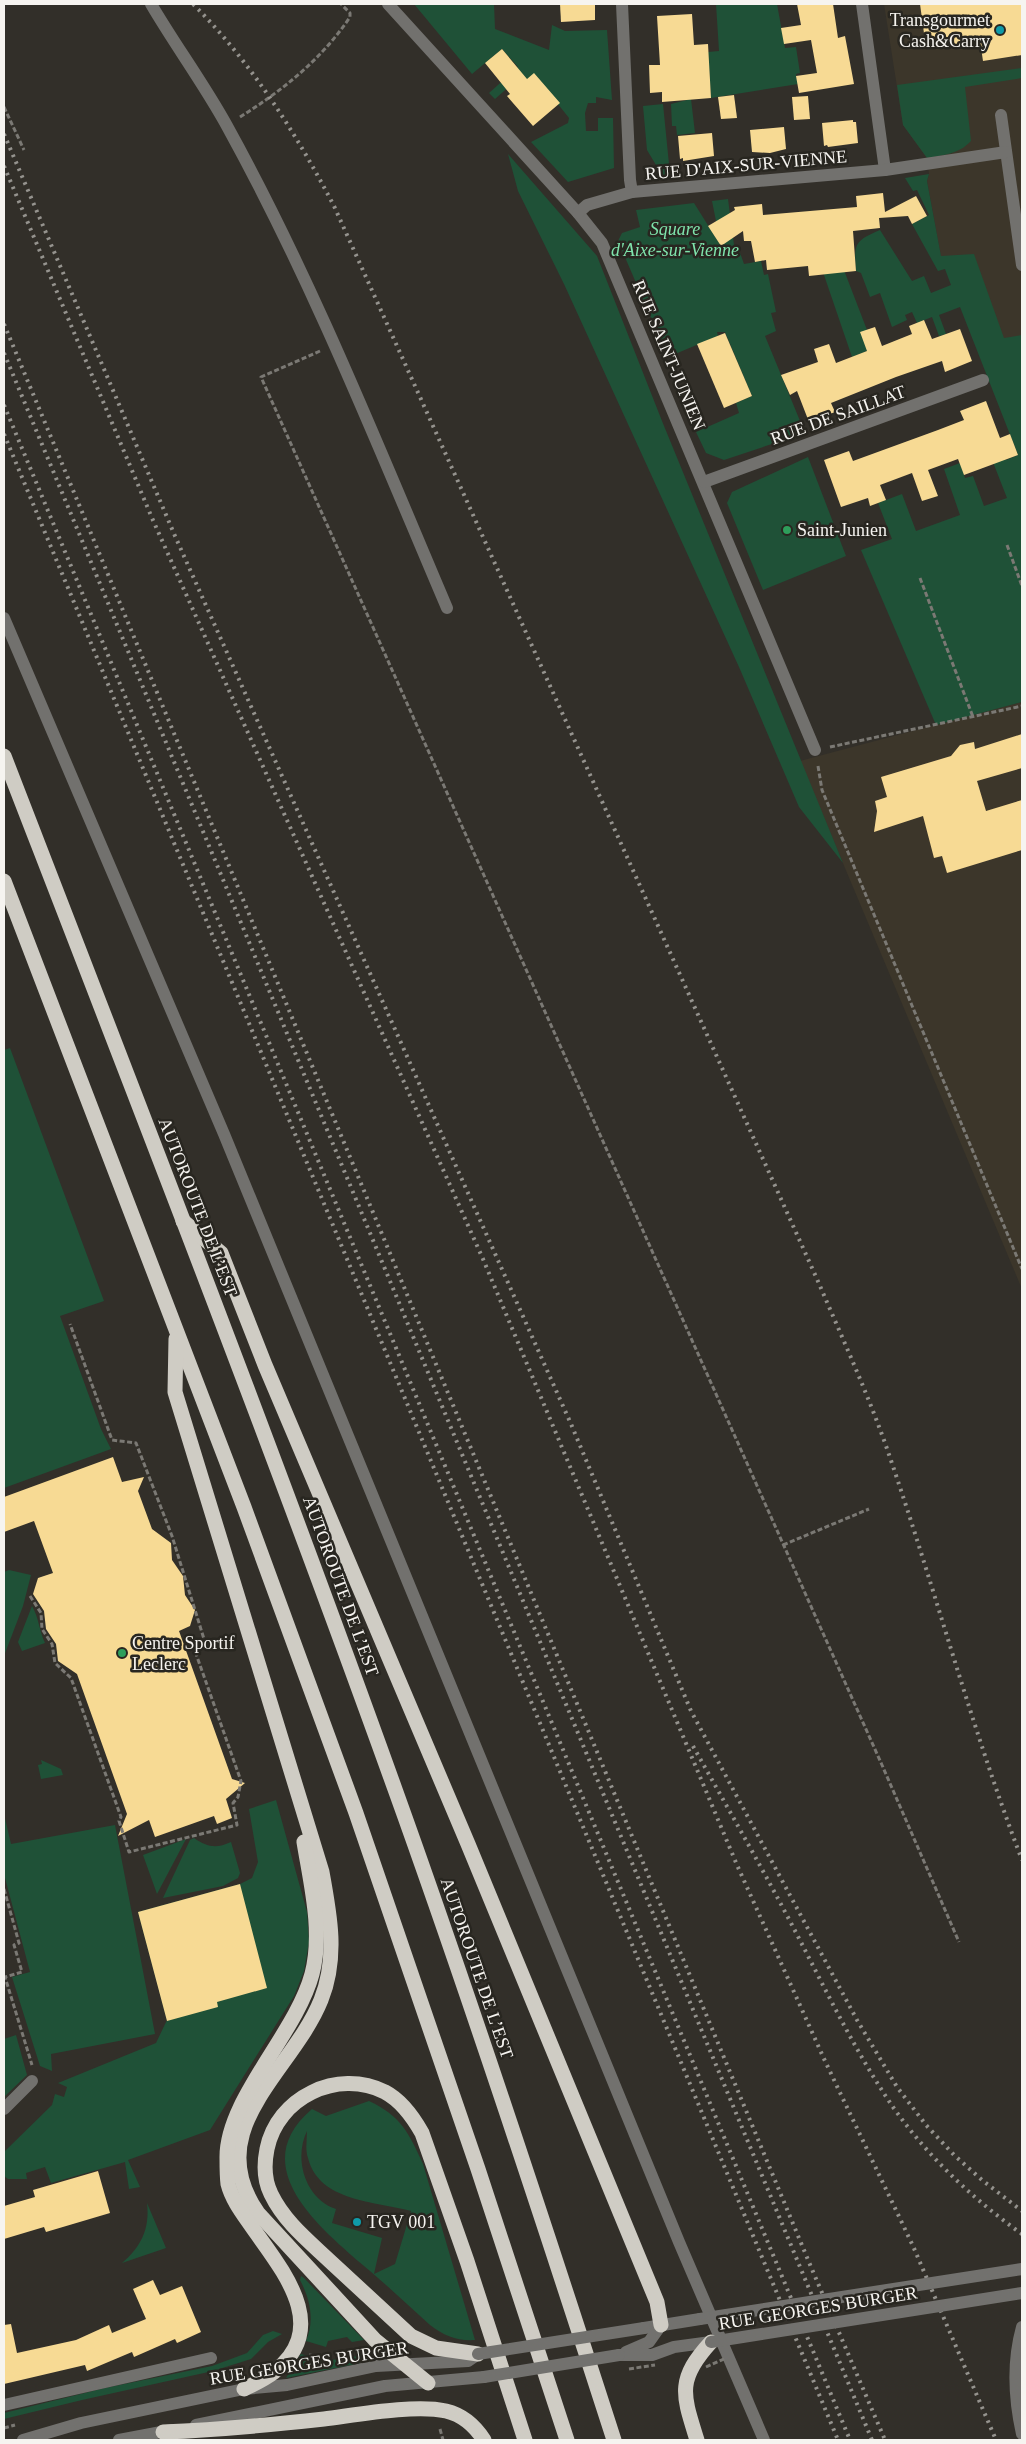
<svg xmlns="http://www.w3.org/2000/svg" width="1026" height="2444" viewBox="0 0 1026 2444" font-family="'Times New Roman',serif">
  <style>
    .built { fill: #3c362a }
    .green { fill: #1f5137; fill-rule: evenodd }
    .building { fill: #f7da94 }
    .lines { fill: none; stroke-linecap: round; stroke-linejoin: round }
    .path { stroke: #7b7974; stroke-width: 3; stroke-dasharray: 5 2.5; stroke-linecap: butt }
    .minor { stroke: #72716e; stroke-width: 12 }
    .highway { stroke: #cfccc4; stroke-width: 15 }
    .rail { stroke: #95938e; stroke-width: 4; stroke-dasharray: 2.5 5; stroke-linecap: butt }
    .path-bridge { stroke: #7b7974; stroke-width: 3; stroke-dasharray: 5 2.5; stroke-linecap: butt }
    .minor-bridge { stroke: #72716e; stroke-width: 12 }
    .culture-dot { fill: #0f9aa8; stroke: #282620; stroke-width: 2 }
    .leisure-dot { fill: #2e9e5b; stroke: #282620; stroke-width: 2 }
    .labels { text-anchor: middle; stroke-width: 5; stroke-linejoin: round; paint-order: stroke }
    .poi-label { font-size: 18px; fill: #f6f4f0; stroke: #282620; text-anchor: start }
    .street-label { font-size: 18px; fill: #f6f4f0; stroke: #282620 }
    .park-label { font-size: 18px; font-style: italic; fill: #7fe4ac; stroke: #282620 }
  </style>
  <rect width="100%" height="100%" fill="#322f29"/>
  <g class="built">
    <path d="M884,4H1022V387L941,257L927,181L929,174L927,158L903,125Z"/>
    <path d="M1022,702V1289L800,761Z"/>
  </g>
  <g class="green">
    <path d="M414,4H494L495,29L549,50L552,25L565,31L607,30L612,100L596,97V103H588L585,113L586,131H598V118H613L614,168L568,182L531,142L568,123L569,118L534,74L524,82L520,77L495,99L489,93L518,67L502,49L472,74Z"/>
    <path d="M716,4H777L785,48L796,47L800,73L796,74L798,84L711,98L708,52L719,51Z"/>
    <path d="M1022,68V78L965,87L971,141C959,154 944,155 927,158L903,125L897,85Z"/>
    <path d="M691,99L695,133L677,135L676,126H672L671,104Z"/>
    <path d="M663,104L670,174L662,175L647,150L643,106Z"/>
    <path d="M508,154L597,256L662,421L843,863L799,807L739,667L564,284L518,191Z"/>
    <path d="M929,174L927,181L941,256L974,254L1004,338L1022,335V702L936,725L861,550L892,539L878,503L902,494L916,531L960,515L944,469L960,463L965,478L973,476L984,506L1007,498L989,452L1001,448L1006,460L1018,455L960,307L939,315L946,334L939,336L932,317L917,323L912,312L905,315L907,320L892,327L880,293L870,297L861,273L856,271C854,244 854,241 880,230L912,281L924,276L931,293L951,285L945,269L938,271L912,224L929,215L917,190L913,191L905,178Z"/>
    <path d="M728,199L734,245L738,247L744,264L761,261L764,275L768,274L776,312L771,313L776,331L765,336L805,433L724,460L706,453L696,432L739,413L736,403L752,396L725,332H717L718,336L668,357L618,241L622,233L640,227L636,210L694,203L721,246L712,201Z"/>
    <path d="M842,265L867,330V351L852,357L824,275V271Z"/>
    <path d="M808,457L846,556L763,590L727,503L732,492Z"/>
    <path d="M10,1048L104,1301L60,1316L101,1429L111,1449L4,1488V1050Z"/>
    <path d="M9,1570L31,1575L23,1606L4,1656V1572Z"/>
    <path d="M32,1606C39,1618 39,1630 45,1643L22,1651L18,1642Z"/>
    <path d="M41,1760L61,1769L63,1775L41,1779L38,1765L42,1764Z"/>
    <path d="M276,1800L307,1912L309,1942L304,1971L294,1996L210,2130L128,2160L140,2187L129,2189L125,2162L51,2183L45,2167L26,2173L27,2179H8L4,2176V2152L52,2105L55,2094L64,2097L67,2087L58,2083L156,2043L167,2020L138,1912L240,1884L252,1878L258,1862L249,1809Z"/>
    <path d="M4,1814L11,1844L115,1825L155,2034L51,2054L52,2071L40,2066L12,1977L30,1972L4,1874Z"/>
    <path d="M194,1838C207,1847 216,1849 231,1842L240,1873L238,1878L223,1886L163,1898L190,1840Z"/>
    <path d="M186,1839L157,1894L143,1855Z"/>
    <path d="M16,2035L27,2075L4,2097V2039Z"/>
    <path d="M369,2101C401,2116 409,2133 423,2164L475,2340C457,2341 444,2336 430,2325C410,2307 390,2288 370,2271C325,2232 242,2168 312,2109L326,2116ZM307,2131C307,2140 305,2149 308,2158C319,2202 375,2201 411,2211L395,2264L374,2274L382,2238L332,2223L336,2209C306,2199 293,2160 307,2131Z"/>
    <path d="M147,2203L166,2248L122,2263C141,2247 150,2229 147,2203Z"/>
    <path d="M301,2276L304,2278L364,2340L352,2342L347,2337L328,2341L326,2347L306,2341C315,2320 310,2299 300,2280Z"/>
    <path d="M273,2331L282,2334L268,2342L251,2359L213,2371L82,2400L4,2419V2413L105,2388L212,2366L247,2353L263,2335Z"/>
    <path d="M301,2354L325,2361L358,2356L360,2363L286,2378Z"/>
  </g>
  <g class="building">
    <path d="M560,4H595V20L561,22Z"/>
    <path d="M797,4H833L838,38L845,36L854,84L799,93L796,76L817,73L811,40L784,44L781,28L801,25Z"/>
    <path d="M920,4H1022V55L983,61L980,41L926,48Z"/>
    <path d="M692,14L694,45L708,44L711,98L662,102V92L650,93L649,65H660L657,16Z"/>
    <path d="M502,49L527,79L534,73L560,103L533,126L507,96L510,94L485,63Z"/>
    <path d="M734,95L737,118L721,119L718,97Z"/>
    <path d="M808,96L810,119L794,120L792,97Z"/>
    <path d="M853,120V122H856L858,143L828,147L827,145L824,146L822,123Z"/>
    <path d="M784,127L786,149L770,153L752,152L750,130Z"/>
    <path d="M712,133L714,156L683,161V158L680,159L678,136Z"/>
    <path d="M883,193L885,212L916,196L927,216L912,224L908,216L879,218L880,228L853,231L856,271L809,276L808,266L767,270L766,260L755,262L751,241H744L743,231L721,246L708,226L735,210L734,207L762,204L763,215L857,207L856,196Z"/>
    <path d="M924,320L932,339L960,329L972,361L945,372L942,361L896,377L831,403L835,412L809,422L797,391L790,395L781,375L818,362L814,349L829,344L836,363L867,351L860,332L875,327L882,346L912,334L909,326Z"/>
    <path d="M725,333L752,396L724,408L697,344Z"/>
    <path d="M986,401L1000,438L1010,434L1018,455L964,475L958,459L928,470L938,496L922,501L912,473L880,485L886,500L870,506L868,498L841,507L824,460L849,451L853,461L938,430L964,420L960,411Z"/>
    <path d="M1022,734V768L977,781L986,811L1022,800V850L947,873L942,856L934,858L923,816L874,832L877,811L875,801L887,797L881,777L951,756L960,745L974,742L975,749Z"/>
    <path d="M113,1457L122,1482L144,1477L138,1491L152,1529L171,1543L172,1560L183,1576L185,1595L195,1610L190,1626L179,1631L232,1779L245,1783L226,1799L232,1818L217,1824L214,1816L155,1837L149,1820L118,1836L127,1814L77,1674L58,1661L56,1644L46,1629L44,1611L33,1594L38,1578L53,1573L34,1521L4,1532V1497Z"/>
    <path d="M240,1884L267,1988L217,2002L218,2007L167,2021L138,1912Z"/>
    <path d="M98,2171L110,2213L46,2232L44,2227L4,2239V2206L35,2197L33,2190Z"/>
    <path d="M153,2280L160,2295L182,2286L201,2332L177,2343L175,2339L134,2357L132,2352L87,2371L85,2365L4,2384V2325L11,2324L17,2353L76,2340L109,2325L112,2333L146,2319L133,2289Z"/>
  </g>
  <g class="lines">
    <g class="path">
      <path d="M4,107L24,150"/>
      <path d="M240,117C283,90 321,60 350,17V13L341,4"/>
      <path d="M320,351L261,377L882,1765L959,1942"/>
      <path d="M1007,545L1022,586"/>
      <path d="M920,578L973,717"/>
      <path d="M830,747L1022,706"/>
      <path d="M818,766L822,790L1022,1269"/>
      <path d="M783,1545L869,1509"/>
      <path d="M30,1596L41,1613L42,1629L52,1644L55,1663L71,1678L121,1817L119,1821L129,1852L237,1825L233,1803L238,1797L241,1781L195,1651L204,1639L172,1536L136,1443L112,1440L70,1324"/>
      <path d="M4,1889L19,1943L14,1945L22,1972L5,1977L32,2065"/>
      <path d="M309,2355L329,2358"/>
      <path d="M4,2428L15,2425"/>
      <path d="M440,2429L443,2440"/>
    </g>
    <g class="minor">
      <path d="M151,4C175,45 204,84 227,126C312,280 378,446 447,608"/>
      <path d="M388,4L578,213L602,243L815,750"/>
      <path d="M622,4L630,180L632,192"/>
      <path d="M862,4L885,170"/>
      <path d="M1001,115L1022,265"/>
      <path d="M578,213L587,205L632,192L885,170L1006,152"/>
      <path d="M704,482L983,380"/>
      <path d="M4,618L224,1134L679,2242L764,2440"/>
      <path d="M4,2109L32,2081"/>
      <path d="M1022,2327C1012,2363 1014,2398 1022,2434"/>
      <path d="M644,2328L700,2319"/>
      <path d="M626,2352L649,2342L661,2325"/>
      <path d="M619,2355H652L674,2347L711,2342"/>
      <path d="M4,2405L211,2358"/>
      <path d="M196,2425L385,2386L484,2377"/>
      <path d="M23,2440L81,2423L244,2389L287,2385L376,2366L468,2361L478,2354"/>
      <path d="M119,2440L172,2430"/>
    </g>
    <g class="highway">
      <path d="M4,756C137,1100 271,1444 396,1792C473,2006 544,2223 614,2440"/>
      <path d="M4,881L244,1507L356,1813L478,2169L567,2440"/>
      <path d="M183,1221L221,1253L265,1365L468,1844L657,2302L661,2325"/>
      <path d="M176,1339L175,1392L322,1872C330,1915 338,1958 321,2000C292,2072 199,2129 258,2213L375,2340L428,2383"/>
      <path d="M478,2354L436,2348L411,2336C385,2312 359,2288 333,2264C310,2242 285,2223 271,2194C264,2180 264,2164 267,2149C277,2098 337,2068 385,2092C402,2101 413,2117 422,2133L467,2261L525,2440"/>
      <path d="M244,2389C254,2384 265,2379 274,2372C332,2327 282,2270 252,2227C243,2214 232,2200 228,2184C227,2176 227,2166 227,2158C226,2100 296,2034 312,1974C323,1932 311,1885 304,1842"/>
      <path d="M163,2432C217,2430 270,2425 324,2419C356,2415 415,2404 446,2411C463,2415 475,2426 484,2440"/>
      <path d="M697,2440C683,2395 676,2380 711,2342"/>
    </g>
    <g class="rail">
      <path d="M193,4C251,62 296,133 334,206L817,1279C840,1333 865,1387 885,1443C933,1581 970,1724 1022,1860"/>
      <path d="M4,134L175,536L571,1424L691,1711L857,2020L897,2087L926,2125L954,2155L982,2180L1022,2211"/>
      <path d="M4,166L152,518L483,1259L737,1865L825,2061L913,2246L996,2440"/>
      <path d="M4,324L811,2267L885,2440"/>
      <path d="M4,353L872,2440"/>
      <path d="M4,405L850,2440"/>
      <path d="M4,434L838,2440"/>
      <path d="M693,1746C726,1805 760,1864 792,1925C824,1986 854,2050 893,2107C928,2157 973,2199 1022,2234"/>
    </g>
    <g class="path-bridge">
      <path d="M706,2367L726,2358"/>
      <path d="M629,2369L655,2365"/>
    </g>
    <g class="minor-bridge">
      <path d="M700,2319L1022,2269"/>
      <path d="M711,2342L1022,2293"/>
      <path d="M478,2354L644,2328"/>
      <path d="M484,2377L619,2355"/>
    </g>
  </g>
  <g class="culture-dot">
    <circle cx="1000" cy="30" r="5"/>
    <circle cx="357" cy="2222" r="5"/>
  </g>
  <g class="leisure-dot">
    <circle cx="787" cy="530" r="5"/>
    <circle cx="122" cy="1653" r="5"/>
  </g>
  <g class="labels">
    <g class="poi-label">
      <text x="990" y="26" text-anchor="end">Transgourmet<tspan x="990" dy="21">Cash&amp;Carry</tspan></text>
      <text x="797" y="536">Saint-Junien</text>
      <text x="132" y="1649">Centre Sportif<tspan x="132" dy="21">Leclerc</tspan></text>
      <text x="367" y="2228">TGV 001</text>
    </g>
    <g class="street-label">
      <text transform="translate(746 165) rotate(-5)" y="6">RUE D'AIX-SUR-VIENNE</text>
      <text transform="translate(669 355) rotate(67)" y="6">RUE SAINT-JUNIEN</text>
      <text transform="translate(838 415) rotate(-20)" y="6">RUE DE SAILLAT</text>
      <text transform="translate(198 1207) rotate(69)" y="6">AUTOROUTE DE L’EST</text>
      <text transform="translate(341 1586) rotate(70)" y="6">AUTOROUTE DE L’EST</text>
      <text transform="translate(477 1968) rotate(71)" y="6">AUTOROUTE DE L’EST</text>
      <text transform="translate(818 2308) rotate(-9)" y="6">RUE GEORGES BURGER</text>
      <text transform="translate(309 2363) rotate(-9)" y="6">RUE GEORGES BURGER</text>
    </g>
    <g class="park-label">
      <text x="675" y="235">Square<tspan x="675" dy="21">d'Aixe-sur-Vienne</tspan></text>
    </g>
  </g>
  <rect width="1026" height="2444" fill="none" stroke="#f6f4f0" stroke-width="10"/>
</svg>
